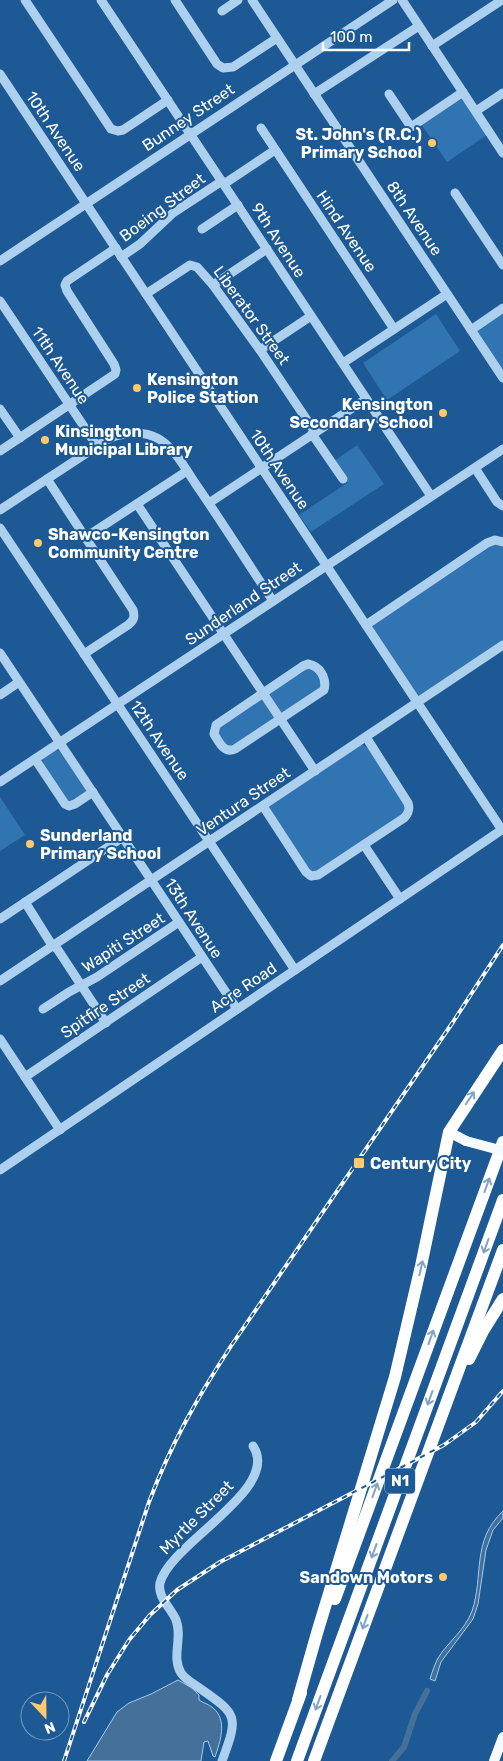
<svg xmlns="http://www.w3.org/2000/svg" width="503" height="1761" viewBox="0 0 503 1761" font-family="Rubik,sans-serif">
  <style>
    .green { fill: #3074b2 }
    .water { fill: #45709a; stroke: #a1ccf1 }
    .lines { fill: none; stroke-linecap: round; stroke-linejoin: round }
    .canal { stroke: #45709a; stroke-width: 6 }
    .minor { stroke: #aed0ef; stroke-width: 9 }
    .major { stroke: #f6faff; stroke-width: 10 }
    .highway { stroke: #fff; stroke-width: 12 }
    .rail-casing { stroke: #fff; stroke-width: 4 }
    .rail { stroke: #1c5995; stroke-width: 2; stroke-dasharray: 5.5; stroke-linecap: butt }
    .major-bridge { stroke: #f6faff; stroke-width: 10 }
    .oneway { stroke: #82a4c5 }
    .poi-dot { fill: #ffca6c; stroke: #1c5995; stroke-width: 2 }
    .labels { text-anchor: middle; stroke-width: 4; stroke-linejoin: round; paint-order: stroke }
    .shield { fill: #1c5995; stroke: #bbcddf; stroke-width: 1 }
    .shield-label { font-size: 15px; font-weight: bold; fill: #fff }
    .street-label { font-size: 16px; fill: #fff; stroke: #1c5995 }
    .poi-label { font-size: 16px; font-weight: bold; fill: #fff; stroke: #1c5995; text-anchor: start }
  </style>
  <rect width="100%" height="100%" fill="#1c5995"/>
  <g class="green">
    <path d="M463,92L490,133L447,162L419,121Z"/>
    <path d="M503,311V371L477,332L478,329Z"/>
    <path d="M436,314L460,351L387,400L363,363Z"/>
    <path d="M357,445L384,484L311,532L299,515L347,483L333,462Z"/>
    <path d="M492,544L503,545V642L424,695L419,696L414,693L373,632V626Z"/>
    <path d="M303,666L318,668L324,690L226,750L215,727Z"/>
    <path d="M361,744L368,748L406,805V813L318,872H311L269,807Z"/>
    <path d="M56,750L63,752L88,791L69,803L42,765L43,758Z"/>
    <path d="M0,797L25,835L0,851Z"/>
  </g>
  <g class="water">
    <path d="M503,1511V1518L493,1530L486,1550L478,1604L473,1619L441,1662L435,1681L430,1679C432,1672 435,1664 438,1658C448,1642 465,1630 472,1611C484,1576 471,1541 503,1511Z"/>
    <path d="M178,1680L192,1688L199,1695V1700C203,1703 209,1704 213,1708C228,1720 220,1742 215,1757L213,1756L208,1741L204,1742L201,1761H87L117,1712L129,1703L151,1694Z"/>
  </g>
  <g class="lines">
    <path class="canal" d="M392,1761L404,1747L415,1714L427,1691"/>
    <g class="minor">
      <path d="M25,0L111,129L118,131L123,130L168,100"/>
      <path d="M101,0L431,496"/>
      <path d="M175,0L217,64L223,68L233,67L277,38"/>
      <path d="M252,0L503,378"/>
      <path d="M402,0L503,153"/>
      <path d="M222,11L238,0"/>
      <path d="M432,46L502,0"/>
      <path d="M0,74L502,830"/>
      <path d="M314,94L419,26"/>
      <path d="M389,94L411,127L463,92"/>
      <path d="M476,111L503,93"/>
      <path d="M261,128L394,329"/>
      <path d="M224,184L275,150"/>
      <path d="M455,193L503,265"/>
      <path d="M202,229L238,205"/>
      <path d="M121,257L140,244L173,213L222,181"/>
      <path d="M0,261L393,0"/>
      <path d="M213,285L267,249"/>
      <path d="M146,294L190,265L197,267L213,285L260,350L315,432"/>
      <path d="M0,301L97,446"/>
      <path d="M471,330L503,308"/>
      <path d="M260,350L311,316"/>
      <path d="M343,363L447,294"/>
      <path d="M0,409L20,438"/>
      <path d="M312,434L343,479"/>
      <path d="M0,451L115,374L116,370L114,364L67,291L65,285L67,281L116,248"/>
      <path d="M475,468L497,502L503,506"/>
      <path d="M47,479L133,610C135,617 134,620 128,625L84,654"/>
      <path d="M209,503L366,399"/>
      <path d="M137,504L315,771"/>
      <path d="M0,510L108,439C125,432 142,430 159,439C175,449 185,468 195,483C222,522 247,562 273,601"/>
      <path d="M0,528L295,970"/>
      <path d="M86,537L187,471"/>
      <path d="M366,625L487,543L495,540L503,542"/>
      <path d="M0,653L237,1009"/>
      <path d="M308,664C320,666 327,678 324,690L235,749C224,754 219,742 214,734L216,725L303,666Z"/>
      <path d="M0,695L19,682"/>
      <path d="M35,759L65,804L69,806L75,804L93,792"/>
      <path d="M0,782L503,449"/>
      <path d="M263,806L306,872L311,876L318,875L404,818C409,813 410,809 408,803L366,737"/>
      <path d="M364,845L400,899"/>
      <path d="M25,902L50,942L58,950L106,1023"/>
      <path d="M0,919L123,837"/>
      <path d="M0,981L503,645"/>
      <path d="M43,1009L69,992L97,977L179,922"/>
      <path d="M0,1039L60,1130"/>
      <path d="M25,1077L202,957"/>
      <path d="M0,1170L503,829"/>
      <path d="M222,1761C239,1715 238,1715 198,1687C192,1683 185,1679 181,1673C171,1656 183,1638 176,1620C171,1608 157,1597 160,1583C170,1543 282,1489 253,1446"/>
    </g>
    <g class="major">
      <path d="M449,1132L466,1141"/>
      <path d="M494,1761L503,1737"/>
    </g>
    <g class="highway">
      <path d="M469,1359L483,1331L503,1299"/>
      <path d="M335,1599L503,1142"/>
      <path d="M298,1700L317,1633L395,1377L421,1266L449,1132L503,1050"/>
      <path d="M276,1761L301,1693"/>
      <path d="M297,1761L503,1200"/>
      <path d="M314,1761L503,1250"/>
    </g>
    <g class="rail-casing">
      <g id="rail">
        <path d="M84,1722L107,1675L129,1640L150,1615L177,1590L220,1562L444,1445L476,1422L503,1391"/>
        <path d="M64,1761L149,1502C171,1444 197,1398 231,1346L453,1022L503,945"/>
      </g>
    </g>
    <use href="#rail" class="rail"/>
    <path class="major-bridge" d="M466,1141L503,1151"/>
  </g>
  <defs><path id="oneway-shaft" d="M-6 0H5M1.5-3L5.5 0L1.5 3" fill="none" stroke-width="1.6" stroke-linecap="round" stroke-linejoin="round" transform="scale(1.25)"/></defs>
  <g class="oneway">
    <use href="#oneway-shaft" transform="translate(470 1098) rotate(-56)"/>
    <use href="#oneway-shaft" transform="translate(487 1185) rotate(-70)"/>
    <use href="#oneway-shaft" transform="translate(486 1246) rotate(110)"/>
    <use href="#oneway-shaft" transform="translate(421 1268) rotate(-77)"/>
    <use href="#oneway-shaft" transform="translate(431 1337) rotate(-70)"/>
    <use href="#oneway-shaft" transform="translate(430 1398) rotate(110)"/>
    <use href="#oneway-shaft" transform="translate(375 1490) rotate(-70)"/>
    <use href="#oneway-shaft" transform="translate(374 1551) rotate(110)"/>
    <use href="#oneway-shaft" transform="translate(365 1622) rotate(110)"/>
    <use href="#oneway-shaft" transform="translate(318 1703) rotate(110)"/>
  </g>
  <g class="poi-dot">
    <circle cx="432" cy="143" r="5"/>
    <circle cx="137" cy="388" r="5"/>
    <circle cx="443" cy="413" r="5"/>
    <circle cx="45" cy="440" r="5"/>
    <circle cx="38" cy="543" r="5"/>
    <circle cx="30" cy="844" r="5"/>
    <rect x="353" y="1157" width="12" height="12" rx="2.5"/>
    <circle cx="443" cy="1577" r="5"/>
  </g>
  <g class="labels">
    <rect class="shield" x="385" y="1468.5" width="30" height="25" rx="4"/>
    <g class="shield-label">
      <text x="400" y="1486">N1</text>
    </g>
    <g class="street-label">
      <text transform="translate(188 117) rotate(-34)" y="6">Bunney Street</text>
      <text transform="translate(56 131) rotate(56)" y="6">10th Avenue</text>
      <text transform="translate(162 207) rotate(-37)" y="6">Boeing Street</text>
      <text transform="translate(415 218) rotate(56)" y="6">8th Avenue</text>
      <text transform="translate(347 231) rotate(56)" y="6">Hind Avenue</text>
      <text transform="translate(279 240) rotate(57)" y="6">9th Avenue</text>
      <text transform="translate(252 315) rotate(54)" y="6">Liberator Street</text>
      <text transform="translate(61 365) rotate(56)" y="6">11th Avenue</text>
      <text transform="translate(280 469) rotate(56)" y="6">10th Avenue</text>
      <text transform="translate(243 603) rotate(-34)" y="6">Sunderland Street</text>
      <text transform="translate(160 740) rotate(56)" y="6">12th Avenue</text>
      <text transform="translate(243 801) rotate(-34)" y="6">Ventura Street</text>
      <text transform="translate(194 918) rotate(57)" y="6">13th Avenue</text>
      <text transform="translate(123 942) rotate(-33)" y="6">Wapiti Street</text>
      <text transform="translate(243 987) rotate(-34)" y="6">Acre Road</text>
      <text transform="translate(105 1005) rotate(-34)" y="6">Spitfire Street</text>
      <text transform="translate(196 1517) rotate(-45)" y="6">Myrtle Street</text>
    </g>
    <g class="poi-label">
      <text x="422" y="140" text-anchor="end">St. John's (R.C.)<tspan x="422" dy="18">Primary School</tspan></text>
      <text x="147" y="385">Kensington<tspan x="147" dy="18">Police Station</tspan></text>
      <text x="433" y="410" text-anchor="end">Kensington<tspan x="433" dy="18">Secondary School</tspan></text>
      <text x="55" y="437">Kinsington<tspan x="55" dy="18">Municipal Library</tspan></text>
      <text x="48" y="540">Shawco-Kensington<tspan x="48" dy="18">Community Centre</tspan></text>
      <text x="40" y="841">Sunderland<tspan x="40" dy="18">Primary School</tspan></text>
      <text x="370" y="1169">Century City</text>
      <text x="433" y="1583" text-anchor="end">Sandown Motors</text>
    </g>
  </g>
  <g transform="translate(45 1716) rotate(158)"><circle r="24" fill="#1c5995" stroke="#779bbf"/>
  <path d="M0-4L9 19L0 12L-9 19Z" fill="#ffca6c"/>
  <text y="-8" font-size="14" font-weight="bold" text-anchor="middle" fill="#ffffff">N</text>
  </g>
  <path d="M323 42v8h86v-8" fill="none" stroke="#ffffff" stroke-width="2.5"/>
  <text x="330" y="42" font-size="15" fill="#ffffff" stroke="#1c5995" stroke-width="4" paint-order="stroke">100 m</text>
</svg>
